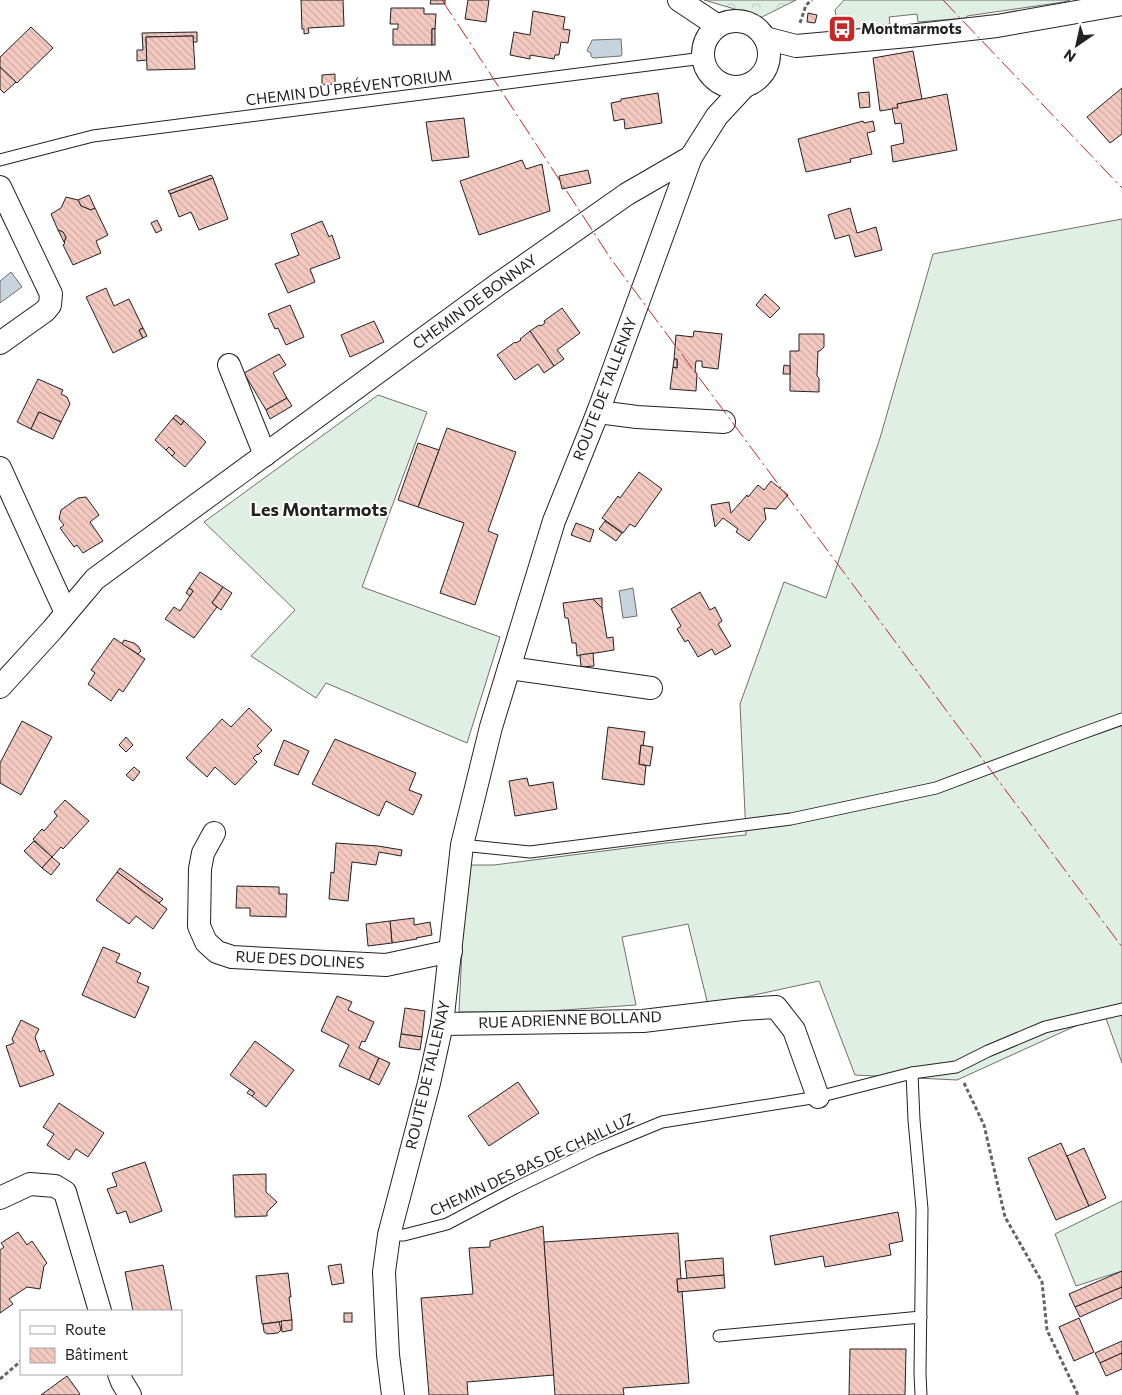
<svg xmlns="http://www.w3.org/2000/svg" width="1122" height="1395" viewBox="0 0 1122 1395" font-family="Commissioner,sans-serif">
  <style>
    .grass { fill: #e0efe3; stroke: #6f6f6f }
    .forest { fill: url(#forest-crowns); stroke: #6f6f6f }
    .water { fill: #c7d3dd; stroke: #6f6f6f }
    .building { fill: url(#building-back-hatch); stroke: #222 }
    .lines { fill: none; stroke-linecap: round; stroke-linejoin: round }
    .lane-casing { stroke: #222; stroke-width: 13 }
    .street-casing { stroke: #222; stroke-width: 24 }
    .path { stroke: #646464; stroke-width: 3; stroke-dasharray: 4 2.5; stroke-linecap: butt }
    .lane { stroke: #fff; stroke-width: 11 }
    .street { stroke: #fff; stroke-width: 22 }
    .power { stroke: #c62828; stroke-width: 1; stroke-dasharray: 18 4 2.5 4; stroke-linecap: butt }
    .labels { text-anchor: middle; stroke-width: 4; stroke-linejoin: round; paint-order: stroke }
    .poi-label { font-size: 15px; font-weight: bold; fill: #222; stroke: #fff; text-anchor: start }
    .street-label { font-size: 15px; fill: #222; stroke: #fff }
    .quarter-label { font-size: 18px; font-weight: bold; fill: #222; stroke: #fff }
  </style>
  <defs>
    <pattern id="forest-crowns" width="20" height="18" patternUnits="userSpaceOnUse" patternTransform="scale(1.25)"><rect width="20" height="18" fill="#e0efe3"/><path d="M2 6a3 3 0 1 1 6 0M12 15a3 3 0 1 1 6 0" fill="none" stroke="#c0cdc2"/></pattern>
    <pattern id="building-back-hatch" width="6" height="6" patternUnits="userSpaceOnUse" patternTransform="scale(1.25)"><rect width="6" height="6" fill="#f3c9c0"/><path d="M-1 5l2 2M0 0l6 6M5-1l2 2" fill="none" stroke="#d0aca5"/></pattern>
  </defs>
  <rect width="100%" height="100%" fill="#fff"/>
  <g class="grass">
    <path d="M844,0H1070L1064,2L967,16L966,18L918,22L917,14L889,17L890,24L839,32L835,10Z"/>
    <path d="M1122,219V1063L1104,1013L957,1080L855,1075L819,981L708,1005L688,924L622,937L636,1005L535,1012H459L466,865H494L666,843L746,835L740,704L784,582L826,598L880,438L933,254Z"/>
    <path d="M378,395L427,412L362,587L500,637L467,743L326,683L316,698L251,656L295,610L204,522Z"/>
    <path d="M1122,1201V1271L1076,1286L1055,1234Z"/>
  </g>
  <path class="forest" d="M704,0H796L762,17Z"/>
  <g class="water">
    <path d="M621,39L622,54L621,56L593,58L591,56V53L587,51L589,46L590,45L592,40Z"/>
    <path d="M11,272L22,287L0,303V281Z"/>
    <path d="M633,588L637,616L623,618L619,591Z"/>
  </g>
  <g class="building">
    <path d="M301,0H343L344,26L308,28L309,33L304,34V29H302Z"/>
    <path d="M431,0H445V4H430Z"/>
    <path d="M468,0H489L486,22L465,19Z"/>
    <path d="M391,8H424V14H436L435,29H432V45H393V29H398V24H390Z"/>
    <path d="M533,11L565,17L563,29L570,30L568,43L561,42L559,55H555L554,59L530,55V59L510,55L514,32L530,35Z"/>
    <path d="M808,13L817,15L815,23L807,22Z"/>
    <path d="M31,27L53,48L17,83L0,67V57Z"/>
    <rect x="432" y="29" width="3" height="16"/>
    <path d="M197,32V42H193V36L146,37L147,60L137,61V50H143L142,33Z"/>
    <path d="M193,36L195,69L147,70L146,37Z"/>
    <path d="M913,51L922,99L897,104L898,108L880,111L873,58Z"/>
    <path d="M0,67L16,82L4,93L0,89Z"/>
    <path d="M335,74V84L322,85V75Z"/>
    <path d="M1122,88V134L1110,143L1087,117Z"/>
    <path d="M869,92L870,107L860,108L858,93Z"/>
    <path d="M658,93L662,123L625,129L624,119L614,121L611,103L621,101V99Z"/>
    <path d="M947,94L957,150L893,162L891,146L904,143L901,123L895,124L892,108H898L897,104Z"/>
    <path d="M464,118L469,157L432,161L426,122Z"/>
    <path d="M863,121L864,123L873,121L875,131L867,133L872,154L850,159L851,162L806,172L798,139Z"/>
    <path d="M522,160L526,169L542,164L550,211L479,235L460,181Z"/>
    <path d="M588,170L591,183L562,189L559,176Z"/>
    <path d="M211,175L213,178L170,194L168,191Z"/>
    <path d="M213,178L228,219L199,230L191,212L179,217L170,194Z"/>
    <path d="M89,195L95,208L91,210L81,206L78,200Z"/>
    <path d="M66,197L78,200L81,206L91,210L95,208L108,235L96,241L101,253L73,265L63,245L65,243L64,242L66,237L63,232L58,230L51,214L61,208Z"/>
    <path d="M850,208L857,233L876,227L882,250L855,257L849,235L835,239L828,215Z"/>
    <path d="M157,220L162,230L156,233L151,223Z"/>
    <path d="M322,221L329,237L332,235L340,258L310,269L315,282L288,293L275,264L299,255L291,234Z"/>
    <path d="M58,230L63,232L66,237L64,242Z"/>
    <path d="M106,288L114,306L129,299L143,328L139,330L143,338L113,353L86,297Z"/>
    <path d="M765,294L780,308L770,318L756,305Z"/>
    <path d="M290,305L304,337L286,345L278,328L275,329L268,314Z"/>
    <path d="M562,308L580,333L557,350L564,359L554,366L530,331L539,325L541,326L545,323L544,321Z"/>
    <path d="M374,321L384,342L350,357L341,335Z"/>
    <path d="M143,328L147,336L143,338L139,330Z"/>
    <path d="M530,331L554,366L544,373L538,364L515,380L497,355L515,342L516,343L521,340L520,339Z"/>
    <path d="M694,331L722,334L718,369L702,367V361H696L695,371L697,374L696,391L670,389L673,367L677,368V359H674L676,335L693,337Z"/>
    <path d="M799,334H824V347L820,351H818L817,376L819,378V392L790,391V351H799Z"/>
    <path d="M279,354L286,365L273,373L287,398L266,410L244,373Z"/>
    <path d="M674,359H677V368L673,367Z"/>
    <path d="M784,365L790,366V374H783Z"/>
    <path d="M38,379L63,390L61,394L67,397L70,404L61,422L39,412L31,429L17,422Z"/>
    <path d="M287,398L292,406L270,419L266,410Z"/>
    <path d="M39,412L61,422L53,439L31,429Z"/>
    <path d="M176,415L184,421L181,425L173,418Z"/>
    <path d="M173,418L181,425L184,421L206,442L185,467L172,456L175,453L169,447L166,450L155,440Z"/>
    <path d="M447,428L516,452L488,531L498,535L475,605L440,593L464,523L418,507Z"/>
    <path d="M418,443L439,450L418,507L398,500Z"/>
    <path d="M169,447L175,453L172,456L166,450Z"/>
    <path d="M639,472L662,489L635,527L630,524L623,533L602,518L618,496L620,498Z"/>
    <path d="M771,481L788,495L776,509L764,508L766,519L749,541L736,532L738,529L723,518L715,527L711,505L729,502L731,513L732,512L747,495L748,497L758,485L764,490Z"/>
    <path d="M86,497L99,515L90,522L103,541L83,553L77,545L74,547L60,528L64,525L59,519L61,510L78,498Z"/>
    <path d="M605,521L622,533L616,541L599,529Z"/>
    <path d="M576,523L594,530L590,542L571,535Z"/>
    <path d="M200,572L223,587L212,603L217,607L194,638L165,619L174,607L180,611L193,591L189,588Z"/>
    <path d="M223,587L232,593L221,610L212,603Z"/>
    <path d="M189,588L193,591L190,596L186,593Z"/>
    <path d="M700,592L710,610L715,607L722,621L718,624L731,646L715,655L712,649L698,657L688,640L685,642L677,629L681,626L671,609Z"/>
    <path d="M602,598V608L593,599Z"/>
    <path d="M593,599L602,608L607,638L613,637L614,650L577,656L576,643H572L568,618H565L563,603Z"/>
    <path d="M114,638L145,659L123,692L119,689L111,701L88,684L95,673L91,670Z"/>
    <path d="M124,640L134,643L138,646L141,651L138,654L122,644Z"/>
    <path d="M593,653L594,666L581,667L580,655Z"/>
    <path d="M249,708L272,730L257,746L262,751L258,755L257,754L253,758L257,762L235,785L215,767L207,777L186,758L222,719L231,727Z"/>
    <path d="M22,721L52,737L21,795L0,783V763Z"/>
    <path d="M608,727L645,732L643,746L641,745L639,764L646,766L644,785L602,779Z"/>
    <path d="M126,737L133,745L126,752L119,745Z"/>
    <path d="M335,739L416,773L409,790L422,795L413,815L386,801L379,816L312,784Z"/>
    <path d="M284,740L309,751L298,775L274,765Z"/>
    <path d="M641,745L653,747L650,766L639,764Z"/>
    <path d="M134,767L140,772L133,781L126,775Z"/>
    <path d="M527,778L529,786L553,782L557,809L515,816L509,781Z"/>
    <path d="M65,800L89,821L63,849L61,847L52,857L33,839L42,829L44,831L57,816L54,812Z"/>
    <path d="M34,841L52,857L42,868L24,851Z"/>
    <path d="M336,843L378,846L402,850L401,856L379,852L376,865L352,862L348,901L329,899L331,872L334,873Z"/>
    <path d="M52,857L60,864L51,875L42,868Z"/>
    <path d="M120,868L163,899L159,903L117,872Z"/>
    <path d="M117,872L167,909L153,929L136,916L129,924L96,900Z"/>
    <path d="M237,886L279,887V894H287L286,917L250,916V908H236Z"/>
    <path d="M414,918V925L430,922L432,935L416,938L417,939L392,943L390,921Z"/>
    <path d="M390,921L392,943L368,946L366,924Z"/>
    <path d="M103,947L120,954L116,962L141,973L137,982L149,987L135,1018L82,995Z"/>
    <path d="M337,996L352,1002L348,1010L374,1022L365,1042L362,1041L359,1048L379,1058L369,1080L339,1066L349,1045L321,1031Z"/>
    <path d="M405,1008L425,1011L422,1037L401,1034Z"/>
    <path d="M21,1020L39,1029L35,1037L40,1052L44,1050L54,1075L20,1087L6,1046L14,1043L12,1039Z"/>
    <path d="M401,1034L422,1037L420,1050L399,1047Z"/>
    <path d="M255,1041L294,1070L266,1107L252,1096L255,1093L230,1075Z"/>
    <path d="M379,1058L390,1063L379,1085L369,1080Z"/>
    <path d="M518,1082L539,1113L489,1146L468,1116Z"/>
    <path d="M250,1089L255,1093L252,1096L247,1093Z"/>
    <path d="M59,1103L104,1133L88,1157L76,1149L69,1160L47,1145L54,1134L43,1127Z"/>
    <path d="M1061,1143L1089,1206L1056,1220L1028,1158Z"/>
    <path d="M1084,1148L1106,1198L1089,1206L1067,1156Z"/>
    <path d="M145,1162L162,1211L130,1223L126,1211L117,1214L107,1189L117,1186L112,1173Z"/>
    <path d="M266,1174V1192L277,1202L267,1212V1216L235,1217L233,1175Z"/>
    <path d="M898,1212L903,1241L889,1244L891,1255L825,1267L823,1256L775,1265L770,1236Z"/>
    <path d="M543,1226L554,1375L467,1382L468,1395H429L421,1298L473,1294L469,1248L490,1247V1241Z"/>
    <path d="M18,1232L27,1245L32,1241L47,1263L44,1266L40,1289L27,1287L9,1299L13,1304L0,1313V1250L4,1247L1,1243Z"/>
    <path d="M678,1233L681,1279H677L678,1292L682,1291L689,1383L623,1388L624,1395H555L544,1242Z"/>
    <path d="M723,1258L724,1275L687,1279L685,1261Z"/>
    <path d="M341,1264L344,1283L332,1285L328,1266Z"/>
    <path d="M163,1265L172,1311H133L125,1272Z"/>
    <path d="M1122,1271V1287L1075,1307L1069,1294Z"/>
    <path d="M288,1273L291,1297H289L292,1320L262,1324L256,1276Z"/>
    <path d="M724,1275L725,1288L678,1292L677,1279Z"/>
    <path d="M1122,1287V1298L1080,1317L1075,1307Z"/>
    <rect x="344" y="1313" width="8" height="9"/>
    <path d="M1079,1318L1094,1352L1074,1361L1059,1327Z"/>
    <path d="M292,1320V1330L282,1332L281,1321Z"/>
    <path d="M279,1322L281,1330L278,1333L267,1334L264,1332L263,1324Z"/>
    <path d="M1122,1341V1353L1100,1363L1095,1353Z"/>
    <path d="M850,1349H906L905,1395H849Z"/>
    <path d="M1122,1353V1369L1106,1376L1100,1363Z"/>
    <path d="M67,1376L80,1394L78,1395H41Z"/>
  </g>
  <g class="lines">
    <g class="lane-casing">
      <g id="lane">
        <path d="M0,160L93,136L703,58"/>
        <path d="M462,845L530,852L791,819L936,788L1069,738L1122,719"/>
        <path d="M912,1073L914,1120L922,1209L920,1374L921,1395"/>
        <path d="M389,1235H404L447,1224L515,1188L594,1150L662,1122L818,1097L912,1073L956,1067L988,1051L1045,1027L1122,1009"/>
        <path d="M719,1336L921,1317"/>
      </g>
    </g>
    <g class="street-casing">
      <g id="street">
        <path d="M679,0L718,26"/>
        <circle cx="736" cy="54" r="33"/>
        <path d="M765,38L796,46L909,36L997,26L1122,4"/>
        <path d="M0,187L51,294L50,305L45,311L0,343"/>
        <path d="M229,365L265,455"/>
        <path d="M598,412L637,417L724,422"/>
        <path d="M0,468L66,613"/>
        <path d="M509,668L651,688"/>
        <path d="M0,687L52,630L95,579L497,285L627,194L691,157"/>
        <path d="M214,833L203,853L200,869L199,926L206,942L217,952L232,957L386,965L451,951"/>
        <path d="M442,1024L643,1021L742,1009L776,1007L794,1030L818,1097"/>
        <path d="M0,1198L30,1184L55,1186L65,1192L100,1311"/>
        <path d="M119,1374L122,1382L130,1395"/>
        <path d="M393,1395L388,1355L384,1272L389,1235L429,1083L442,1024L462,845L491,727L554,521L598,412L691,157L717,116L744,87"/>
      </g>
    </g>
    <g class="path">
      <path d="M800,23L806,5L812,0"/>
      <path d="M964,1083L984,1125L1005,1217L1042,1282L1047,1330L1078,1395"/>
      <path d="M0,1379L21,1361"/>
    </g>
    <use href="#lane" class="lane"/>
    <use href="#street" class="street"/>
    <g class="power">
      <path d="M442,0L611,259L1122,947"/>
      <path d="M943,0L1122,188"/>
    </g>
  </g>
  <defs>
    <g id="bus-square" transform="scale(1.4375)"><rect x="-9" y="-9" width="18" height="18" rx="4" fill="#c62828" stroke="#fff"/><path d="M-5-6H5V4H4V6H2V4H-2V6H-4V4H-5ZM-3.5-4V0h7V-4ZM-3.5 1.2v1.5H-2V1.2ZM2 1.2v1.5H3.5V1.2Z" fill="#fff"/></g>
  </defs>
  <g fill-rule="evenodd">
    <use href="#bus-square" x="842" y="29"/>
  </g>
  <g class="labels">
    <g class="poi-label">
      <text x="861" y="34">Montmarmots</text>
    </g>
    <g class="street-label">
      <text transform="translate(349 88) rotate(-7)" y="5">CHEMIN DU PRÉVENTORIUM</text>
      <text transform="translate(475 302) rotate(-36)" y="5">CHEMIN DE BONNAY</text>
      <text transform="translate(605 389) rotate(-69)" y="5">ROUTE DE TALLENAY</text>
      <text transform="translate(300 960) rotate(3)" y="5">RUE DES DOLINES</text>
      <text transform="translate(570 1020) rotate(-2)" y="5">RUE ADRIENNE BOLLAND</text>
      <text transform="translate(428 1075) rotate(-77)" y="5">ROUTE DE TALLENAY</text>
      <text transform="translate(532 1165) rotate(-25)" y="5">CHEMIN DES BAS DE CHAILLUZ</text>
    </g>
    <g class="quarter-label">
      <text x="319" y="516">Les Montarmots</text>
    </g>
  </g>
  <rect x="20" y="1310" width="162" height="65" fill="#ffffff" stroke="#a7a7a7"/>
  <rect x="30" y="1326" width="25" height="8" fill="#ffffff" stroke="#a7a7a7"/>
  <text x="65" y="1335" font-size="15" fill="#222222">Route</text>
  <rect x="30" y="1348" width="25" height="15" fill="url(#building-back-hatch)" stroke="#a7a7a7"/>
  <text x="65" y="1360" font-size="15" fill="#222222">Bâtiment</text>
  <g transform="translate(1077 45) rotate(214)" stroke="#ffffff" stroke-width="4" paint-order="stroke">
  <path d="M0-4L9 19L0 12L-9 19Z" fill="#222222"/>
  <text y="-8" font-size="14" font-weight="bold" text-anchor="middle" fill="#222222">N</text>
  </g>
</svg>
